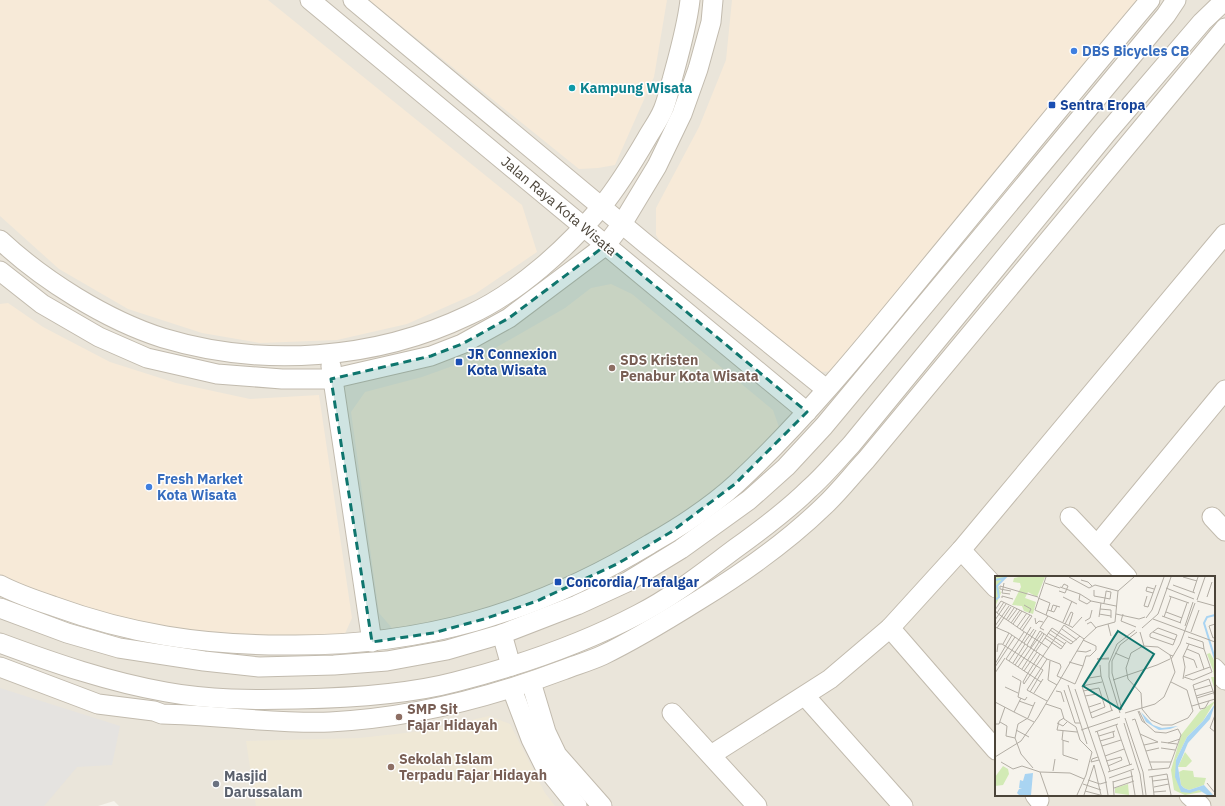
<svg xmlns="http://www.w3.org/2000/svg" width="1225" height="806" viewBox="0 0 1225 806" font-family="'IBM Plex Sans',sans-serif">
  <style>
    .residential { fill: #eae5da; fill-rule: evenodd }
    .commercial { fill: #f7ead8 }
    .education { fill: #efe8d6 }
    .parking { fill: #e5e3e0 }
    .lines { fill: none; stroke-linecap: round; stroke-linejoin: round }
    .minor-casing { stroke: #c2bbae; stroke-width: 21 }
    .minor { stroke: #fff; stroke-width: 19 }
    .marked { fill: #0f766e; fill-opacity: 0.2; stroke: #0f766e; stroke-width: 3; stroke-dasharray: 8 5; stroke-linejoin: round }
    .shop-dot { fill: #3f7fe0; stroke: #fff; stroke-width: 1.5 }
    .culture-dot { fill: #0f9aa8; stroke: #fff; stroke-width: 1.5 }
    .transit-dot { fill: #1a4fb4; stroke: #fff; stroke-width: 1.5 }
    .education-dot { fill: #8d6e63; stroke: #fff; stroke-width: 1.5 }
    .worship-dot { fill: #6b7280; stroke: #fff; stroke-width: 1.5 }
    .labels { text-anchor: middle; stroke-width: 3; stroke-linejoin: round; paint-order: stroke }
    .shop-label { font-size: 14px; font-weight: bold; fill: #366cbe; stroke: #fff; text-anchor: start }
    .culture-label { font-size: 14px; font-weight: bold; fill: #0d838f; stroke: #fff; text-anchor: start }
    .transit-label { font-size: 14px; font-weight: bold; fill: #164399; stroke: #fff; text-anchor: start }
    .street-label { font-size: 14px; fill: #4b4439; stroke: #fff }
    .education-label { font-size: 14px; font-weight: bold; fill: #785e54; stroke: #fff; text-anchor: start }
    .worship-label { font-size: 14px; font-weight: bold; fill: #5b616d; stroke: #fff; text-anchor: start }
    .inset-river { fill: none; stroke: #a9d4f2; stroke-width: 2 }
    .inset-road { fill: none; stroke: #b2ada4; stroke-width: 1 }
    .view { fill: #0f766e; fill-opacity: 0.15; stroke: #0f766e; stroke-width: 2 }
    .inset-edge { fill: none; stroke: #4b4439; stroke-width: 2 }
  </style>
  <rect width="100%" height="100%" fill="#f6f3ec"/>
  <path class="residential" d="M0,0H1225V806H119L114,801L98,806H0ZM996,577H1214V795H996Z"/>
  <g class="commercial">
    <path d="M0,0H268L522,205L537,252L475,294L407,324L337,340L260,343L202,333L128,309L59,269L0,216Z"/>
    <path d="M369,0H667L654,77L615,165L598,168L579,169Z"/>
    <path d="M732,0H1149L840,371L816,372L666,251L656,235V208L699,127L726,60Z"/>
    <path d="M611,284L632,294L773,410L780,430L708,505L570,590L412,633L392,628L379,613L351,412L365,392L422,377L483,355L565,308L591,288Z"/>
    <path d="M8,303L43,327L110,362L176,383L250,399L319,395L352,618L344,636L209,644L0,585V304Z"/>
  </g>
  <path class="education" d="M489,716L510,724L545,793L555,806H256L246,741L359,738L423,731Z"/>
  <path class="parking" d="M0,688L120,726L112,765L77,767L44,806H0Z"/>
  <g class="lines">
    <g class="minor-casing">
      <g id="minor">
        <path d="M310,0L807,412"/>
        <path d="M353,0L646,244L826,389"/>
        <path d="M0,240C43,280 106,320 163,338C262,368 375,360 469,315C519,292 567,248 602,206C619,185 633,162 647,138C652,129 659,120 663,110C667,101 669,90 672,80C679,54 687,27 690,0"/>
        <path d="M0,271L42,304L99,337L147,358L217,374L282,379H331L431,356L462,344L509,318L606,245L622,224L657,166L682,114L698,69L711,22L713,0"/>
        <path d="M331,366L372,642"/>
        <path d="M1070,517L1127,577"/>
        <path d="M1212,517L1225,531"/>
        <path d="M1097,545L1225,390"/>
        <path d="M961,550L996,588"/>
        <path d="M0,585C17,594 35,600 53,606C130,634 202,645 284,645C419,647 534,614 650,544C680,527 712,506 737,483C814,411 879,328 945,248C1013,165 1081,82 1150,0"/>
        <path d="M0,608L67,633L119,648L204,661L259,667L334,665L387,661L447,650L502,634L577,605L627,582L681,549L749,500L786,467L824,426L1166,15L1176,0"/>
        <path d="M890,628L996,750"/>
        <path d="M502,634L511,666"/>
        <path d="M0,643C54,663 109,682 166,692C209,700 253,700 297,699C348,698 406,695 455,682C518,666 582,644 639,614C674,596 705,571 736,548C761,530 787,511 809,489C824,476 837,460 851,445L1106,134L1202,22L1225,0"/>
        <path d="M0,667L98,704L154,711L162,714C218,715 274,724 330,722C409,718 489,698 563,670C576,665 590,661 603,655C636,639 667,620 699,600C743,573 786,543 824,506C839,492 852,475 866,460L1225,28"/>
        <path d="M1214,668L1225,680"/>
        <path d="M531,682L546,732L557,755L602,806"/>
        <path d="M512,689L531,739L544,765L577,806"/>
        <path d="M805,696L903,806"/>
        <path d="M672,713L757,806"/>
        <path d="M711,755L830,679L890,628L961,550L1225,234"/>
        <path d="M1035,795L1039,800"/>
        <path d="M1189,795L1201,806"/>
      </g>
    </g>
    <use href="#minor" class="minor"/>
  </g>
  <path class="marked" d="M606,245L807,412L735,484L671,532L617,564L537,601L484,619L433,633L372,642L331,379L431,356L462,344L509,318Z"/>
  <g class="shop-dot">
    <circle cx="1074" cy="51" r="4"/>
    <circle cx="149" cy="487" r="4"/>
  </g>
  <circle class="culture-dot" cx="572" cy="88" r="4"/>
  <g class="transit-dot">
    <rect x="1048" y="101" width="8" height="8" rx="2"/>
    <rect x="455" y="358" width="8" height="8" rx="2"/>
    <rect x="554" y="578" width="8" height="8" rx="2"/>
  </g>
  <g class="education-dot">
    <circle cx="612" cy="368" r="4"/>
    <circle cx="399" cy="717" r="4"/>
    <circle cx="391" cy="767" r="4"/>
  </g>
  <circle class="worship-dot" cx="216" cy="784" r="4"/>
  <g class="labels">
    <g class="shop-label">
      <text x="1082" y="56">DBS Bicycles CB</text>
      <text x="157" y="484">Fresh Market<tspan x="157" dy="16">Kota Wisata</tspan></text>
    </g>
    <g class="culture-label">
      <text x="580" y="93">Kampung Wisata</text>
    </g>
    <g class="transit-label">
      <text x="1060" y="110">Sentra Eropa</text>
      <text x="467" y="359">JR Connexion<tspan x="467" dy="16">Kota Wisata</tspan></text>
      <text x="566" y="587">Concordia/Trafalgar</text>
    </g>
    <g class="street-label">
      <text transform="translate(559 206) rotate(40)" y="5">Jalan Raya Kota Wisata</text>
    </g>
    <g class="education-label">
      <text x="620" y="365">SDS Kristen<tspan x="620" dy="16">Penabur Kota Wisata</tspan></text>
      <text x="407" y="714">SMP Sit<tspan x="407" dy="16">Fajar Hidayah</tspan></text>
      <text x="399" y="764">Sekolah Islam<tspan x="399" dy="16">Terpadu Fajar Hidayah</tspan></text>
    </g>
    <g class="worship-label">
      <text x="224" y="781">Masjid<tspan x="224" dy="16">Darussalam</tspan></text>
    </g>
  </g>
  <g transform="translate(995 576)">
    <rect width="220" height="220" fill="#f6f3ec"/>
    <path d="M0,1H11L3,9L6,17L0,31ZM24,1H50L42,21L33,16L30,22L41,26L38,38L29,35L27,30L17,29L26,11L25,7L18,6L19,2ZM215,77L220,86V115L216,101H219L218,94L212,78ZM220,125L208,145L192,161L181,184L186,216L204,214L212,219L207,216L190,219L183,216L179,214L176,194L186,159L205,135ZM190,176L197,185L191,191H183ZM8,190L13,193L14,198L8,209L0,210V201ZM188,194L198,195L199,201L211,202L209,209L194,214L189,212L186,209L184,196ZM133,208L134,219L120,217V212Z" fill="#d2eab5"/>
    <path d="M220,128L215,143L193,167L183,191L186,209L189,212L194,214L209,209L218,219H212L204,214L195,217L186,216L180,201L181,184L192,161L208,145ZM146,136L158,149L167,152L183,150L175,153L164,154L151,146ZM38,197L36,219H24L22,217L24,213H27L24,212L25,204L28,205L30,198Z" fill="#a9d4f2"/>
    <path class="inset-river" d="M0,4L10,2L2,10L4,21L0,24M220,39L212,41L209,47L220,83"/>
    <path class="inset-road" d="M51,1L40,34L77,51M74,1L94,12L100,9L123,15M188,1L202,5M86,4L93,6L97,10M9,7L7,17L15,18M50,7L65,12M178,9L200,17M65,11L85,18M171,12L199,23M99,14V20L110,22L115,23L116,16L111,15V16L110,22L109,27M16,15L5,13V10L43,21M64,15L70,17L73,10L69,8L67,11M198,16L203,1M158,17L151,15L152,11L159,13M152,20L149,30L153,31M174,20L194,27M68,21L82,28M212,21L217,6M7,22V20L18,23M43,22L55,27L51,39M202,24L210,1M96,25L85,18L84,24L92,28L96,25L121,30M202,25L220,30M29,29L36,33L34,37M153,31L161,9M105,33L116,34V42M53,34L59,36L62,30M56,35L58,29L65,31M171,36L187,42M2,37L9,26M104,38L116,40M121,38L144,43L150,41M128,38L126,45L141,51M167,40L186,47M104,41L106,27M169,41L176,21M40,42L41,48L44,45L48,46M151,42L157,34L169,1M158,43L220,66M0,44L11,28M11,44L19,32M13,45L22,33M90,45L95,42L97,34M68,46L77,25M16,47L25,34M185,47L192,27M18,48L27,35M70,48L76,36L78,37L74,49M92,48L96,46L101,52M113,48L116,60M220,48L214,50L218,62L220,61M0,50L14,30M190,50L198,26M0,51L14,57M22,51L32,37M2,52L16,31M77,52L87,41M147,52L163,38L176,1M163,52L182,59L178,69L155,61V58ZM25,53L35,39M67,53L82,64M49,54L45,52L53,40M55,54L76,68L85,60M27,55L37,40L6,25L0,34L2,37L25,53L54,72M29,56L11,83L46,106M145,56L149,70M158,56L180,64M196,56L204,34M53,57L70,68M193,61L208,66L209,73M50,62L66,73L71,66M27,66L36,51M29,67L39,53M8,68L14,57L52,83L65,88L66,91L62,100L80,108L88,90M32,69L41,54M35,72L45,55L68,71M36,72L47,57M192,73L204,78L209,93M39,74L49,58M41,75L57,52L78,66M82,75L91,76L96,74M2,76L3,68H7L48,94L35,116M120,77L134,83M175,79L163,71L148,70L136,77L131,92L133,103L146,117L147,133L156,144L167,149H177L193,142L198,135L192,114L176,106M178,80L185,68L200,27M188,80L199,84L202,92M52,83L32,114L52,125M114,83H102L114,82M14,85L27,66M55,85L53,104L62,109M74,86L88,90L91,80H95L101,74V70L88,64M18,87L30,68M0,88L17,59M20,89L33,70M105,89L106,100L117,135M0,91L20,61M23,91L36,72M27,93L39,74M29,95L42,76M0,97L10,82M33,97L28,106L29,108L69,49L89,63M33,97L45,78M17,100L26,105L23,121L30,124L32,121M190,100L215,91M189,101L198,104L217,96L209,73L191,67M94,102L106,100M188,103L190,91L188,81L194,68M118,104L162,89L175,83M73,109L92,168M10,111L23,117M104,112L110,131M80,113L110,201L113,219M69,114L80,147H85M199,114L216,109M61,115L66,116L69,126M88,115L104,112M39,117L48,103M90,120L102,118M201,120L218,115M202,122L218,117M24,125L38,130M214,125L210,132L205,133L198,109L214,103L220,121M0,126L19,136L26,122M51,128L66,133L69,143L81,151L85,164L97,176L91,199L82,219M197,130L220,123M94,131L106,127M127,134L117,97V85L125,69L142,56M143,135L147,145L150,147L144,135M19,136L39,146M95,137L110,131M125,137L114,101V87L122,68L140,54M130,137L160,128L169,121L180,96L175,79L178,80L176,83M220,139L215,152L220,156M69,142L64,145L62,154L82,156M97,142L87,110L107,106M97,142L118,134M130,142L148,196L151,219M137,144L140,143L157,193M5,146L12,150L11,160L20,162M62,147L68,150L72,146M129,147L145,198L148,219M150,147L160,156L171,157L183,153L186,159L174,192L153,194M0,148H4L10,131M121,149L135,189M21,154L34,161M86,154L125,141M68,155L67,164L74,166M102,155L115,195M100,156L123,148M145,158L163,166M104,160L120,155M68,165V179L83,184M105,165L119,161L118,156M166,166L182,168M173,167L185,163M149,169L163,166M107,170L126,164M166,172L180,174M151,175L164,172M110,180L129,173M0,181L26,165L43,141L89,63L102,51L120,46L123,15L139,1M103,181L97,183L96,186L104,184M111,185L126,181L127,184L113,190M6,186L18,193L27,190L45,196L75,197L89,203M155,186H176M38,192L26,178L20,162L23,148L33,142L40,126M58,195L60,183M136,195L140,219M45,196L53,219M113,196L137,188M157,200L159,219M154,201L172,198L176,219M114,202L139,193M93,204L105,208L112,206M118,205L119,219M158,205L173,203M118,206L138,200M212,207L220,217M88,208L106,214M159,211L174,208M119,212L139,205M90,215L105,219M159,216L171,215M89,219L99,189L106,219"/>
    <path class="view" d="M123,55L159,78L125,133L88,110Z"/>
    <rect width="220" height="220" class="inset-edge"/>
  </g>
</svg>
